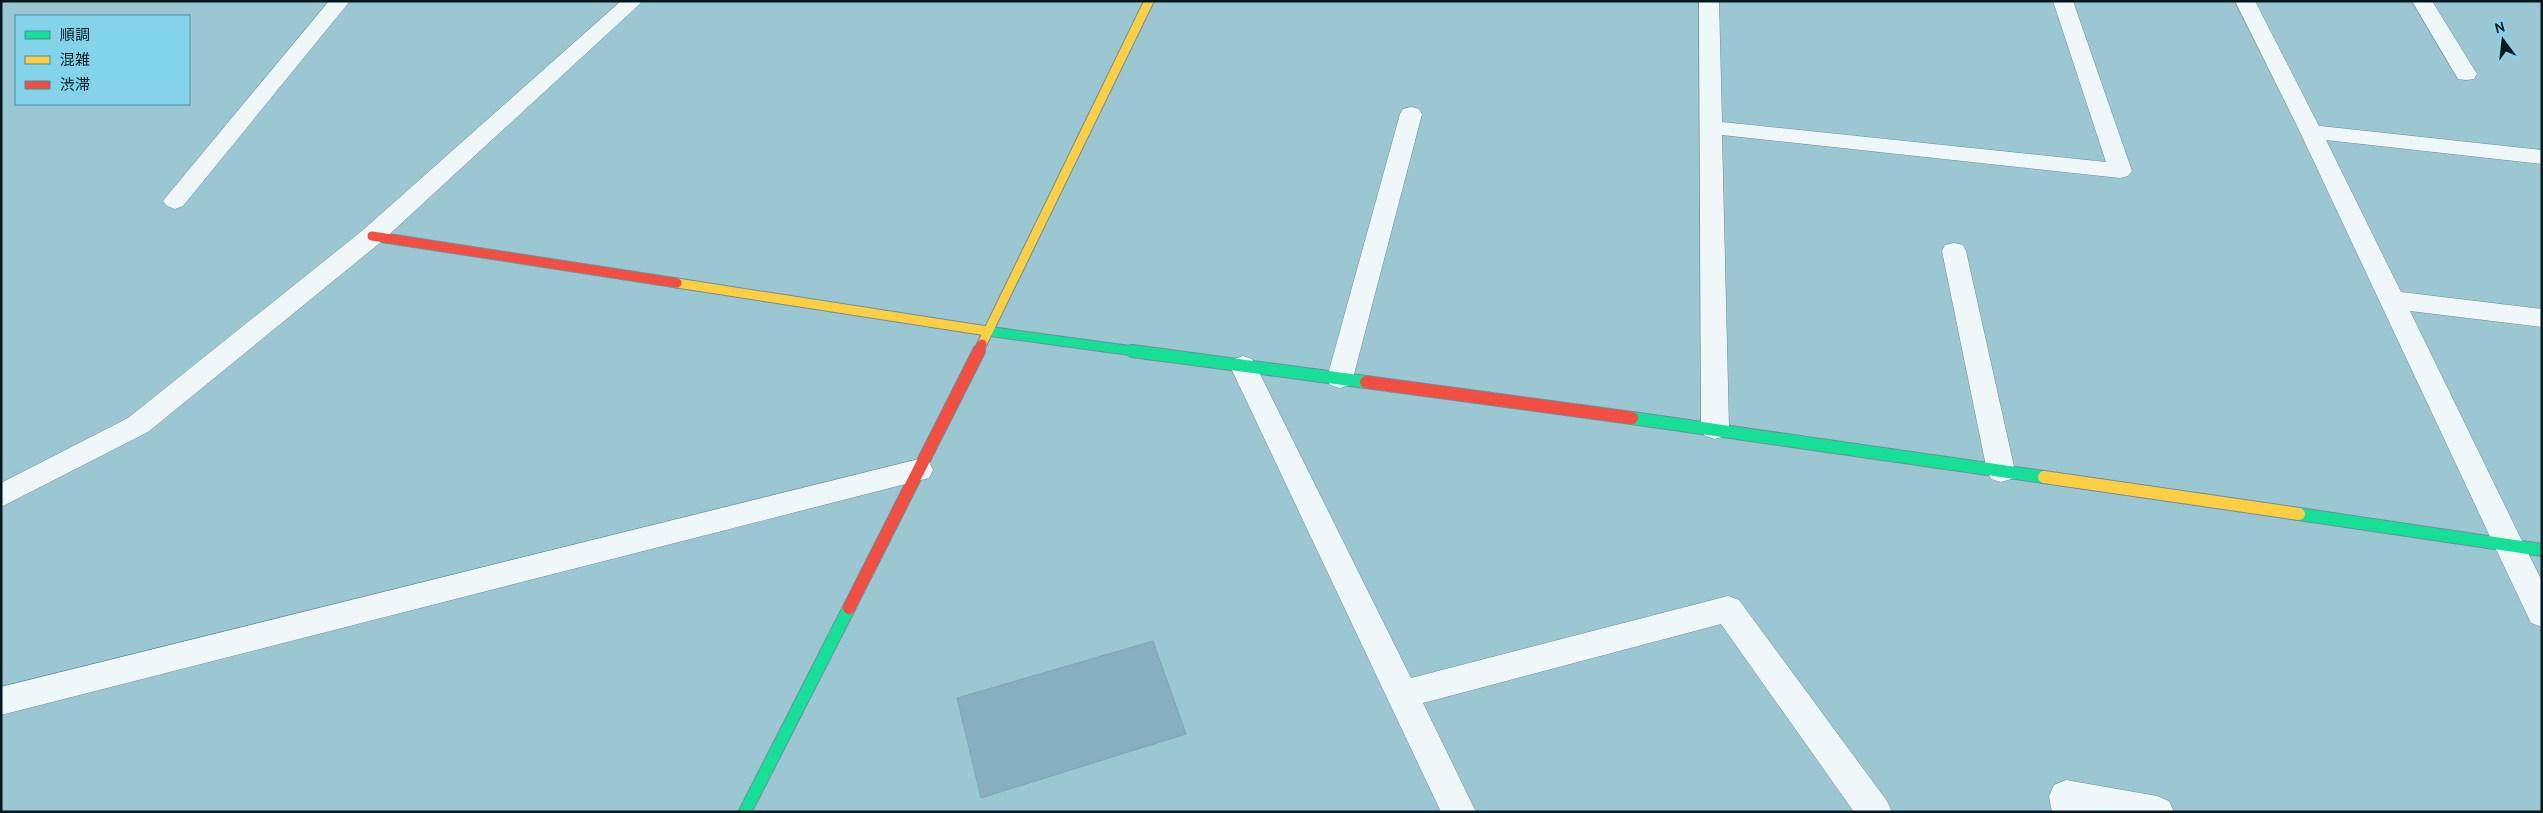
<svg xmlns="http://www.w3.org/2000/svg" width="2543" height="813" viewBox="0 0 2543 813" font-family="Cabin,'Noto Sans JP',sans-serif">
  <style>
    .building { fill: #88aebf; stroke: #83a3b0 }
    .lines { fill: none; stroke-linecap: round; stroke-linejoin: round }
    .lane-casing { stroke: #6b8f99; stroke-width: 1 }
    .street-casing { stroke: #6b8f99; stroke-width: 1 }
    .fast-far1-casing { stroke: #6b8f99; stroke-width: 11 }
    .fast-casing { stroke: #6b8f99; stroke-width: 14 }
    .slow-far1-casing { stroke: #6b8f99; stroke-width: 11 }
    .slow-casing { stroke: #6b8f99; stroke-width: 14 }
    .jam-far1-casing { stroke: #6b8f99; stroke-width: 11 }
    .jam-casing { stroke: #6b8f99; stroke-width: 14 }
    .lane { fill: #f0f7f8; fill-rule: evenodd }
    .street { fill: #f0f7f8; fill-rule: evenodd }
    .fast-far1 { stroke: #16e098; stroke-width: 9 }
    .fast { stroke: #16e098; stroke-width: 12 }
    .slow-far1 { stroke: #ffcf43; stroke-width: 9 }
    .slow { stroke: #ffcf43; stroke-width: 12 }
    .jam-far1 { stroke: #f24e42; stroke-width: 9 }
    .jam { stroke: #f24e42; stroke-width: 12 }
  </style>
  <rect width="100%" height="100%" fill="#9bc7d3"/>
  <path class="building" d="M1153,641L1186,734L981,798L957,698Z"/>
  <g class="lines">
    <g class="lane-casing">
      <g id="lane">
        <path d="M2235,1H2255L2322,132L2319,137L2311,139L2303,137L2300,132Z"/>
        <path d="M2509,533L2520,537L2542,581V627L2531,623L2494,545L2498,537Z"/>
      </g>
    </g>
    <g class="street-casing">
      <g id="street">
        <path d="M329,1H350L183,206L175,209L167,206L163,201L167,196Z"/>
        <path d="M621,1H643L381,242L148,432L1,507V483L128,418L363,230Z"/>
        <path d="M1699,1H1719L1722,122L2106,162L2053,1H2073L2132,171L2128,176L2120,178L1722,135L1729,429L1725,436L1715,439L1705,436L1701,429Z"/>
        <path d="M2412,1H2432L2477,74L2474,79L2466,80L2458,79Z"/>
        <path d="M1411,107L1419,109L1422,114L1353,378L1350,385L1340,388L1330,385L1327,378L1400,114L1403,109Z"/>
        <path d="M2311,125L2542,150V164L2326,140L2401,292L2542,309V327L2410,311L2524,545L2520,553L2509,557L2498,553L2494,545L2300,132L2303,127Z"/>
        <path d="M1954,243L1963,245L1966,251L2015,471L2011,479L2001,482L1991,479L1987,471L1942,251L1945,245Z"/>
        <path d="M1243,356L1252,359L1256,366L1411,678L1728,596L1739,600L1887,801L1892,812H1854L1721,624L1423,703L1476,812H1441L1230,366L1234,359Z"/>
        <path d="M919,459L929,462L933,470L929,478L1,715V687Z"/>
        <path d="M2066,780L2157,796L2169,801L2174,812H2052L2049,796L2054,785Z"/>
      </g>
    </g>
    <g class="fast-far1-casing">
      <path id="fast-far1" d="M987,331L1141,352"/>
    </g>
    <g class="fast-casing">
      <g id="fast">
        <path d="M1132,351L1366,382"/>
        <path d="M1632,418L2044,477"/>
        <path d="M2299,514L2542,550"/>
        <path d="M745,812L849,608"/>
      </g>
    </g>
    <g class="slow-far1-casing">
      <g id="slow-far1">
        <path d="M677,283L987,331"/>
        <path d="M982,344L1149,1"/>
      </g>
    </g>
    <g class="slow-casing">
      <path id="slow" d="M2044,477L2299,514"/>
    </g>
    <g class="jam-far1-casing">
      <g id="jam-far1">
        <path d="M372,236L677,283"/>
        <path d="M978,352L982,344"/>
      </g>
    </g>
    <g class="jam-casing">
      <g id="jam">
        <path d="M1366,382L1632,418"/>
        <path d="M849,608L979,351"/>
      </g>
    </g>
    <use href="#lane" class="lane"/>
    <use href="#street" class="street"/>
    <use href="#fast-far1" class="fast-far1"/>
    <use href="#fast" class="fast"/>
    <use href="#slow-far1" class="slow-far1"/>
    <use href="#slow" class="slow"/>
    <use href="#jam-far1" class="jam-far1"/>
    <use href="#jam" class="jam"/>
  </g>
  <rect width="2543" height="813" fill="none" stroke="#01191f" stroke-width="5"/>
  <rect x="15" y="15" width="175" height="90" fill="#83d4eb" stroke="#4f8999"/>
  <rect x="25" y="31" width="25" height="8" fill="#16e098" stroke="#4f8999"/>
  <text x="60" y="40" font-size="15" fill="#01191f">順調</text>
  <rect x="25" y="56" width="25" height="8" fill="#ffcf43" stroke="#4f8999"/>
  <text x="60" y="65" font-size="15" fill="#01191f">混雑</text>
  <rect x="25" y="81" width="25" height="8" fill="#f24e42" stroke="#4f8999"/>
  <text x="60" y="90" font-size="15" fill="#01191f">渋滞</text>
  <g transform="translate(2503 40) rotate(345)" stroke="#83d4eb" stroke-width="4" paint-order="stroke">
  <path d="M0-4L9 19L0 12L-9 19Z" fill="#01191f"/>
  <text y="-8" font-size="14" font-weight="bold" text-anchor="middle" fill="#01191f">N</text>
  </g>
</svg>
